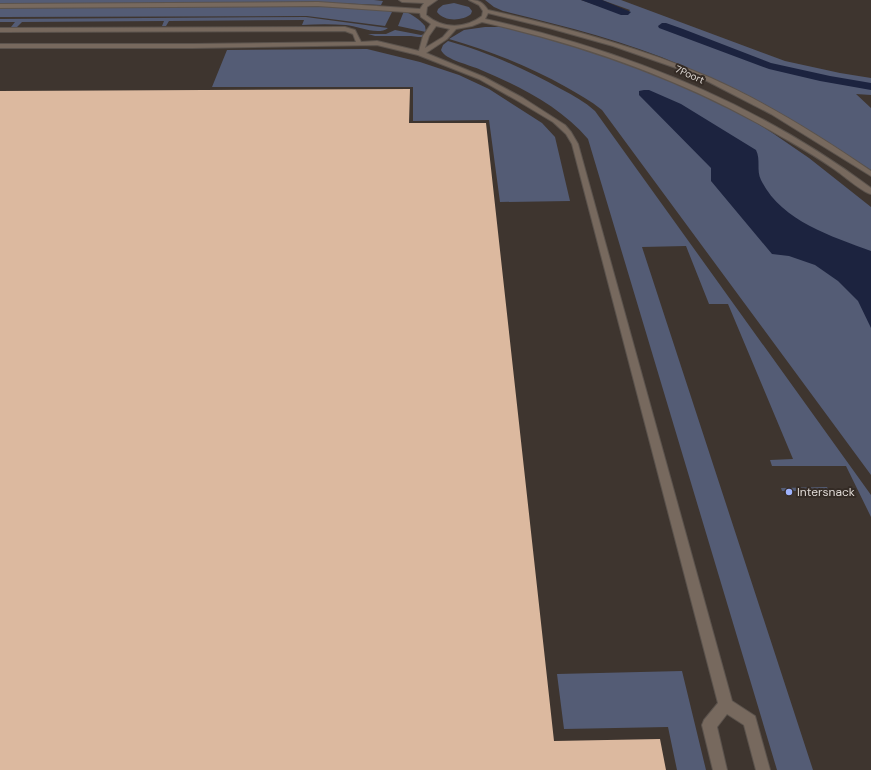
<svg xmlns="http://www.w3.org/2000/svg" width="871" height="770" viewBox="0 0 871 770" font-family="'DM Sans',sans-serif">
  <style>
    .green { fill: #545c75 }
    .water { fill: #1c233f }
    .building { fill: #dcb99f }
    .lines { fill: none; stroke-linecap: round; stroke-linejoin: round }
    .minor-casing { stroke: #5b534d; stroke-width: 2 }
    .minor { fill: #77695e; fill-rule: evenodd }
    .poi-dot { fill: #9fb3fd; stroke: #342b25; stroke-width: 1.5 }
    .labels { text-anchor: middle; stroke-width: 4; stroke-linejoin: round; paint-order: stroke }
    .far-street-label { font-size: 10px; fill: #dfd9d5; stroke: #342b25 }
    .poi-label { font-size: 12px; fill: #dfd9d5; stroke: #342b25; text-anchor: start }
  </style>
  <rect width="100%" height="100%" fill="#3e352f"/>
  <g class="green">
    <path d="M0,0H374L383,1L381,5L314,2L0,4Z"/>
    <path d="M485,0H581L626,15L630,10L602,0H621L785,61L840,73L871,78V95L856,94L871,108V170C811,131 749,95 683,66C626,41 564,26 503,11L494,7Z"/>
    <path d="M454,3L469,7L472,11L471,14C463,21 444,22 437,12L438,9L443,5Z"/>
    <path d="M310,6L393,10L385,26L307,16L0,17V8Z"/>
    <path d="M404,11C413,15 419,19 425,26L426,32L398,26Z"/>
    <path d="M306,17L388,28C378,36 358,26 346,25C332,24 317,24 302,25L304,20L169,21L166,26H162L164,21L22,22L17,27H11L15,22H0V19Z"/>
    <path d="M485,27H502L572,44L666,77L741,113L774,134L809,158L871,207V475L602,110C591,101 578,94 566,87C529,66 490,51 449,39L464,30Z"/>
    <path d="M395,30L421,35L425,34L422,37H418L411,36H375L368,34H386Z"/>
    <path d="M448,41C484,51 526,69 561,89C573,95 585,102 595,111L871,495V517L846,466H772L770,460L793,459L728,304H709L686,246L642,247L813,770H777L588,139C561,107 519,86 481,70C471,65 445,60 441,50L443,45Z"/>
    <path d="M367,49L420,62L459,75L489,89L542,123L555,137L570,201L500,202L489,120L413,121V87H212L227,50Z"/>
    <path d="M827,487L829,491H782L781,488Z"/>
    <path d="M682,671L706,770H677L668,727L564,729L557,674Z"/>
  </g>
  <g class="water">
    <path d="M581,0H602L631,12L628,15H621Z"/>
    <path d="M662,23H666L683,29L771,63L830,76L871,83V90L820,81L769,69L659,28L658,26Z"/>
    <path d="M644,90H649L681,104L756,150C761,160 756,170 761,180C781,221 831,236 871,251V328L858,301L838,281L815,265L789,256L772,254L711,181V168L639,95V91Z"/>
  </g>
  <path class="building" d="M410,89L409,123H486L554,741L660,739L666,770H0V91Z"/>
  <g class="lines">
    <g class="minor-casing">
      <path id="minor" d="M399,0H437L427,7L426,15C443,29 465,29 482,16L483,11L479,5L469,0C479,0 482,2 488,10C564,27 639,47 711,78C767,103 820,136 871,171V176L771,114L707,81L676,68L613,46L549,28L488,13L485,19C624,50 757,103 871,188V194C862,192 843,175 834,169C810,152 784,138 759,124C670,75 580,44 482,22L472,26L456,29L447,39L426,53L484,77L523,98L565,125L571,132L578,144L732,701L755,716L770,770H756L744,725L727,714L717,727L727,770H713L702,725L704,720L718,703L572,144L566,134L553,122L518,101L479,79L418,55L377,45L193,48H0V44H193L356,42L353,34L345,31L0,32V28L345,27L355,30L361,42L377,41L419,51L423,36L431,24L421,17L420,13L318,6L0,8V4L318,2L420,9L424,3L402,2ZM436,26L450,29L443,37L425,48L429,36Z"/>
    </g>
    <use href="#minor" class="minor"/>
  </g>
  <circle class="poi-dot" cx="789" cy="492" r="4"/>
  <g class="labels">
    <g class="far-street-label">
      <text transform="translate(690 74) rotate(24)" y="4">7Poort</text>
    </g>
    <g class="poi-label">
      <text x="797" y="496">Intersnack</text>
    </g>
  </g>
</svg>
